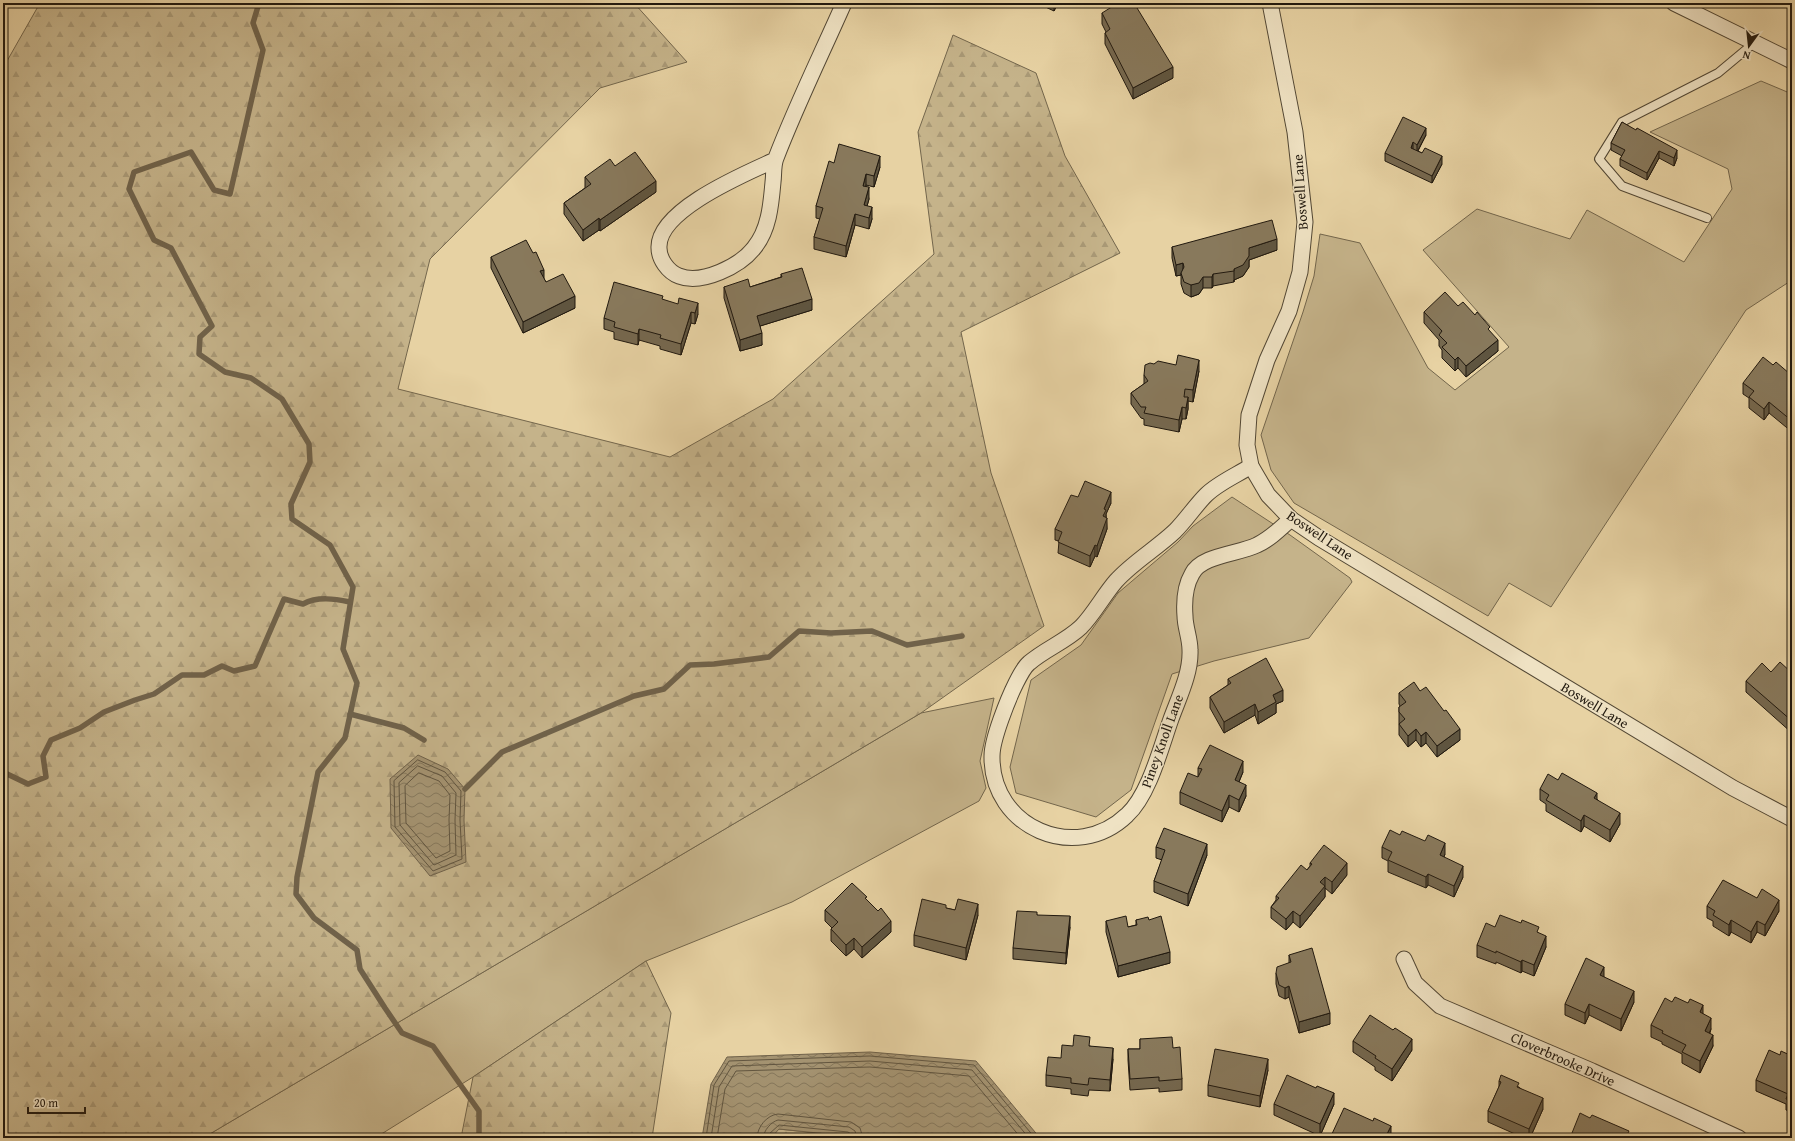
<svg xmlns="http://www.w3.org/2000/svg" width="1795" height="1141" viewBox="0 0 1795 1141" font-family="'Gentium Book Plus',serif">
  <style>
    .grass { fill: #c5b38a; stroke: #73664c }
    .forest { fill: url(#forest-firs); stroke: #73664c }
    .water { fill: url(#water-waves); stroke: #70624a }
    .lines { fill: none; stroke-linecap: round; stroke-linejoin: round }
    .shore { stroke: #625640; stroke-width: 1 }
    .stream { stroke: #70624a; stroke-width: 5.5 }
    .service-casing { stroke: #524734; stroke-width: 10 }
    .minor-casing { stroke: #524734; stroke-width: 17 }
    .service { stroke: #efe2c3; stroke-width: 8 }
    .minor { stroke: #efe2c3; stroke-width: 15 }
    .wall { fill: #75684f; stroke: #21190f }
    .shaded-wall { fill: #5f5540; stroke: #21190f }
    .building { fill: #88795c; stroke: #21190f }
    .labels { text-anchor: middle; stroke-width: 3; stroke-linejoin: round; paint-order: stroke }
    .street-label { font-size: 14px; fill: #21190f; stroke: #efe2c3 }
  </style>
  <defs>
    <pattern id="forest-firs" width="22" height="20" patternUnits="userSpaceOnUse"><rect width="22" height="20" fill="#c5b38a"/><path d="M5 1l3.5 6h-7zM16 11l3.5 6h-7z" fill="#a99976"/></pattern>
    <pattern id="water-waves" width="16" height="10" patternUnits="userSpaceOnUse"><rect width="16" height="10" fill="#a49371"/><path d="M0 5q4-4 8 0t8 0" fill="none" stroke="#85775b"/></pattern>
  </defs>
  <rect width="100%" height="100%" fill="#e7d2a3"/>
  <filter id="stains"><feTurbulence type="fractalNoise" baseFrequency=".005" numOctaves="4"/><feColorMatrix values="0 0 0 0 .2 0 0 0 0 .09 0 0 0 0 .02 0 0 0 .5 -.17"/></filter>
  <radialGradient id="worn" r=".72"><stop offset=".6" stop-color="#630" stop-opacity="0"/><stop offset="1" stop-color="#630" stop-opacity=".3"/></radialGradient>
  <g class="grass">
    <path d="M1761,81L1792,94V280L1746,310L1551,607L1509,583L1488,616L1294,503L1271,470L1261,435L1303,312L1314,276L1320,234L1360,243L1428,368L1455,390L1509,347L1423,250L1477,209L1570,239L1587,210L1684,262L1732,189L1728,169L1650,132Z"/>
    <path d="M1232,497L1290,535L1350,578L1352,582L1309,638L1214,661L1172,674L1131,790L1096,817L1016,793L1010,767L1031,680L1081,645L1118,593L1178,542L1193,526Z"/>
    <path d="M994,698L980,761L986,788L979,801L792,902L646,961L473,1077L375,1138H203L921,713Z"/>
  </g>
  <g class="forest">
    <path d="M40,3H634L687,62L600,88L430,259L398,389L670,457L773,399L934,254L918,132L953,35L1036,73L1065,156L1120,253L961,332L991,473L1044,626L921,713L203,1138H3V68Z"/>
    <path d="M646,961L671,1013L652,1138H461L473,1077Z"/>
    <path d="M778,1129L866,1138H771Z"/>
  </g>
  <g class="water">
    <path d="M418,755L448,769L465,789L464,820L466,862L430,876L391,828L390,779Z"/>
    <path d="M870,1052L976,1061L1040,1138H866L779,1129L771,1138H702L711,1084L727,1057Z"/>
  </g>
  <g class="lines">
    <g class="shore">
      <path d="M418,760L445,772L461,791L460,820L462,859L433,871L395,827L394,781Z"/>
      <path d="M418,766L442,776L456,793L455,820L456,855L434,865L400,825L399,783Z"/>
      <path d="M419,773L439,781L450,795L449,820L450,851L436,858L406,823L405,786Z"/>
      <path d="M706,1138L714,1085L729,1061L870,1056L974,1065L1035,1138"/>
      <path d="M711,1138L719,1087L732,1066L870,1061L972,1070L1029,1138"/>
      <path d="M717,1138L725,1089L736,1071L870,1067L969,1076L1021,1138"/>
      <path d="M757,1138C757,1127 767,1115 778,1114L851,1122L860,1128L863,1138"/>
      <path d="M763,1138C764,1130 771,1122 778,1120L849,1127L855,1131L857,1138"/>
      <path d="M768,1138L769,1134L779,1125L848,1132L851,1134L852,1138"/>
    </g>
    <g class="stream">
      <path d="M259,3L253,23L263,50L230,194L214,190L191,152L134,172L129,189L154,240L171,248L212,326L200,337L199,354L225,372L251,378L282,399L309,444L310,462L291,504L292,519L330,545L353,587L343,649L357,683L345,738L318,772L297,877L296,894L314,918L357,950L360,969L385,1008L402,1033L433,1046L479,1111V1138"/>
      <path d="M350,714L404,728L424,740"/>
      <path d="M3,772L28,784L46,777L43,756L51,740L80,728L104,712L135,700L154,694L182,675H204L222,666L234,671L255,666L284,599L303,604C318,596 335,599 350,602"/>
      <path d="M465,789L502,752L634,696L664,689L690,665L714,664L769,657L799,631L831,633L872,631L907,645L962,636"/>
    </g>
    <g class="service-casing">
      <path id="service" d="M1707,218L1622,186L1599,159L1622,122L1718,73L1754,43"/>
    </g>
    <g class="minor-casing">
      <g id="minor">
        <path d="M1270,3L1295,132L1305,222L1300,272L1289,311L1267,360L1249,415L1247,445L1251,466L1268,495L1291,519L1319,538L1733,788L1792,819"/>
        <path d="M1674,3L1792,61"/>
        <path d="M775,160C747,173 657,210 659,248C659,259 668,272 679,276C702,285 740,266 754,248C769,230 771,205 773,182C774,175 773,165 776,158C796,106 821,55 844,3"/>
        <path d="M1251,466C1237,475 1218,483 1206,495C1195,506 1186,520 1175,531C1156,549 1133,562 1116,581C1103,596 1094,614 1081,627C1065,642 1045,649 1029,663C1024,667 1019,677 1016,683C1008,699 992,739 992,756C991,828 1076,864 1127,815C1149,795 1161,747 1171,719C1179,697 1191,673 1190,650C1190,638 1185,627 1185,616C1184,603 1185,586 1192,574C1201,555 1239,554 1257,545C1270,539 1280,529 1291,519"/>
        <path d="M1404,959L1415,983L1440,1006L1592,1071L1739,1138"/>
      </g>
    </g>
    <use href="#service" class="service"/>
    <use href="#minor" class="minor"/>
  </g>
  <g class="wall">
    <path d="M1037,3H1058L1054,11Z"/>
    <path d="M1102,13L1173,78L1133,99L1105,44V33L1106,32L1102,24Z"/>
    <path d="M1622,122L1677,158L1674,166L1659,158L1647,180L1620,166V159L1622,156L1611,150V143Z"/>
    <path d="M1426,135L1418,151L1442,164L1432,183L1385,161V153Z"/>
    <path d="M834,163L880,167L874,187L866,185V187L869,199L867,206L872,219L869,229L855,225L846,257L814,249V237L820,219L816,218V206Z"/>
    <path d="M615,166L656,192L600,231L599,230L583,241L564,214V203L585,188V177Z"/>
    <path d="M1172,247L1277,250L1249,260V267L1243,276L1234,280V282L1213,286L1212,288H1203L1199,294L1191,297L1184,293L1181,284V275L1176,276L1172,258Z"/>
    <path d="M491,257L544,279L546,282L575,308L523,333L491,268Z"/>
    <path d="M781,274L812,310L760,326L762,345L740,351L724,298V287H750L781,277Z"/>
    <path d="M663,300L698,314L695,324L691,323L681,355L660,349V346L639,340L638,345L614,339V332L604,329V318Z"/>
    <path d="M1424,312L1490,332L1498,351L1466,377L1458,368L1455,371L1442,358V350L1439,346V340L1424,323Z"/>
    <path d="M1154,364L1199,371L1193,402L1188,401V409L1186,419H1182L1179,432L1144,425V419L1141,418L1131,404V393L1144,384V375Z"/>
    <path d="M1773,365L1792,380V432L1769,413L1764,420L1749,408V398L1743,394V383Z"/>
    <path d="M1078,497L1111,503L1106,514L1107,529L1097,557L1095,556L1090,567L1058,553L1059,541L1055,540V529Z"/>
    <path d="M1792,673V733L1746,692V681Z"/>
    <path d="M1228,679L1283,701L1276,704V713L1258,724L1255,715L1224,733L1210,708V697L1228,685Z"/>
    <path d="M1420,691L1460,740L1437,757L1426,743L1421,747L1416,740L1408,747L1399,735V707L1400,706L1399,704V693Z"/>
    <path d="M1198,768L1243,772L1239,782L1246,796L1239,812L1229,807L1222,822L1180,804V792L1198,777Z"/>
    <path d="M1558,780L1597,799L1620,824L1610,842L1584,826L1581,832L1546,811V804L1540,800V789Z"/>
    <path d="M1156,847L1207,855L1188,906L1154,892V881L1162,860L1156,858Z"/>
    <path d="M1382,847L1445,854L1444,857L1463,877L1454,897L1428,885L1426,888L1388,872V861L1382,858Z"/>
    <path d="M1310,863L1347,875L1332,894L1325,888V897L1300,928L1293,922L1286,930L1271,918V907L1276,900V896L1307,870L1310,866Z"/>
    <path d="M867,900L891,932L862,958L854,949L846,956L831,941V929L832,928L825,921V910Z"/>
    <path d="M1707,906L1779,911L1765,936L1757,932L1751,943L1731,932L1729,936L1713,926V921L1707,918Z"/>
    <path d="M946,908L978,915L966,960L914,946V935Z"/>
    <path d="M1037,915L1070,927L1066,964L1013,959V948Z"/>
    <path d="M1136,920H1149L1170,963L1118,977L1106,932V921L1128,927L1136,925Z"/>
    <path d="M1495,927L1539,933L1546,947L1534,976L1522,971L1521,973L1496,962V964L1477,957V945Z"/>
    <path d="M1289,955L1330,1024L1299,1033L1289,997L1285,999L1279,996L1276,984V973L1289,963Z"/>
    <path d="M1604,977L1634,1002L1621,1031L1589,1015L1585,1024L1565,1015V1004Z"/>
    <path d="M1672,1002L1703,1014L1711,1029L1710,1033L1713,1046L1700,1073L1682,1063V1054L1662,1044V1042L1651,1037V1025Z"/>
    <path d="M1393,1030L1412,1050L1392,1081L1375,1070V1067L1353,1052V1041Z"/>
    <path d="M1140,1039L1173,1048L1182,1079V1090L1159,1092V1088L1130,1090L1128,1060V1049H1140Z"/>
    <path d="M1073,1046H1090L1113,1059L1110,1091L1089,1090L1088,1096L1071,1094V1089L1046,1086V1075L1061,1058Z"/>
    <path d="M1780,1055L1792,1056V1112L1786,1110V1104L1756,1091V1080Z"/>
    <path d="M1268,1070L1260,1107L1208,1096V1085Z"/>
    <path d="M1499,1081L1519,1087L1543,1109L1530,1138H1524L1488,1122V1111L1499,1087Z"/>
    <path d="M1274,1104H1334L1320,1136L1274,1115Z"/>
  </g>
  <g class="shaded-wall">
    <path d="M1054,3H1058L1054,11Z"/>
    <path d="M1173,67V78L1133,99V88Z"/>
    <path d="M1426,128V135L1417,152V145Z"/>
    <path d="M1413,142V150L1411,148Z"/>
    <path d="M1677,150V158L1674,166V158Z"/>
    <path d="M1659,151V158L1647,180V173Z"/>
    <path d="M880,156V167L874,187V176Z"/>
    <path d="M1442,156V164L1432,183V176Z"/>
    <path d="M866,174V185L863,197V186Z"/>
    <path d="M656,181V192L600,231V220Z"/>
    <path d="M869,187V199L864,217V205Z"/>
    <path d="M872,207V219L869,229V218Z"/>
    <path d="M855,214V225L846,257V246Z"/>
    <path d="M599,218V230L583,241V230Z"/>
    <path d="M1277,239V250L1249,260V267L1243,276L1234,280V282V269L1249,248Z"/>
    <path d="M1183,263V274L1181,273V275L1176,276V265Z"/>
    <path d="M544,270V281L540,271Z"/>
    <path d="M1213,274V286L1212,288V277Z"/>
    <path d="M1203,277V288L1199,294L1191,297V285Z"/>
    <path d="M575,296V308L523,333V322Z"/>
    <path d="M812,299V310L757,327V316Z"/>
    <path d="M698,303V314L695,324V313Z"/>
    <path d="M691,312V323L681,355V344Z"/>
    <path d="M639,329V340L638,345V334Z"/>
    <path d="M762,333V345L740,351V340Z"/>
    <path d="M1498,340V351L1466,377V366Z"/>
    <path d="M1458,357V368L1455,371V360Z"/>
    <path d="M1199,360V371L1193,402V390Z"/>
    <path d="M1188,397V409L1186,419V408Z"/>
    <path d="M1769,402V413L1764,420V409Z"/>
    <path d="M1182,407V419L1179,432V420Z"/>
    <path d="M1111,492V503L1106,514V520L1107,518V529L1097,557V546L1104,509Z"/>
    <path d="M1095,545V556L1090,567V556Z"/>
    <path d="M1283,690V701L1276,704V713L1258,724V712L1273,695Z"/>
    <path d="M1255,704V715L1224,733V722Z"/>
    <path d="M1416,729V740L1408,747V736Z"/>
    <path d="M1460,729V740L1437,757V746Z"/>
    <path d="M1426,732V743L1421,747V736Z"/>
    <path d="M1243,761V772L1235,791V780Z"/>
    <path d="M1246,785V796L1239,812V800Z"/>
    <path d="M1597,793V805L1594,798Z"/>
    <path d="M1229,795V807L1222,822V811Z"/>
    <path d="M1620,813V824L1610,842V830Z"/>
    <path d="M1584,815V826L1581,832V821Z"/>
    <path d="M1445,843V854L1440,866V855Z"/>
    <path d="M1207,844V855L1188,906V894Z"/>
    <path d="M1347,863V875L1332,894V882Z"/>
    <path d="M1463,866V877L1454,897V886Z"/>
    <path d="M1428,874V885L1426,888V877Z"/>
    <path d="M1325,877V897L1300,928V916L1320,882Z"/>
    <path d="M1779,900V911L1765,936V925Z"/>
    <path d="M978,904V915L966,960V948Z"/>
    <path d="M1293,911V922L1286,930V919Z"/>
    <path d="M1070,916V927L1066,964V953Z"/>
    <path d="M1731,920V932L1729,936V925Z"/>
    <path d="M891,921V932L862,958V947Z"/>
    <path d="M1757,921V932L1751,943V932Z"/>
    <path d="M1546,936V947L1534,976V965Z"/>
    <path d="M854,938V949L846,956V945Z"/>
    <path d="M1170,952V963L1118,977V966Z"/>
    <path d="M1522,960V971L1521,973V962Z"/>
    <path d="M1604,967V978L1600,975Z"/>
    <path d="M1289,986V997L1285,999V988Z"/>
    <path d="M1634,991V1002L1621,1031V1019Z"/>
    <path d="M1589,1004V1015L1585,1024V1013Z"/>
    <path d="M1703,1005V1016L1700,1012Z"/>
    <path d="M1330,1013V1024L1299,1033V1022Z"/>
    <path d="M1711,1018V1029L1705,1042V1031Z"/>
    <path d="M1713,1035V1046L1700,1073V1061Z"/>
    <path d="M1412,1039V1050L1392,1081V1069Z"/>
    <path d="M1113,1048V1059L1110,1091V1080Z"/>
    <path d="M1268,1059V1070L1260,1107V1096Z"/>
    <path d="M1334,1093V1104L1320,1136V1124Z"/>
    <path d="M1543,1098V1109L1530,1138H1529V1129Z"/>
    <path d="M1391,1126V1137L1390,1138H1385Z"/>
  </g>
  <g class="building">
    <path d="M1118,3H1134L1173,67L1133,88L1105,33L1110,29L1102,13Z"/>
    <path d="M1403,117L1426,128L1417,145L1413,142L1411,148L1422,153L1425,148L1442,156L1432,176L1385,153Z"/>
    <path d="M1622,122L1636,130L1637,128L1677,150L1674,158L1659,151L1647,173L1620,159L1625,150L1611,143Z"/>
    <path d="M839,144L880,156L874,176L866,174L863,186L869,187L864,205L872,207L869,218L855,214L846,246L814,237L823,208L816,206L829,161L834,163Z"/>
    <path d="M635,152L656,181L600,220L599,218L583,230L564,203L591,184L585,177L610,159L615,166Z"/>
    <path d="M1272,220L1277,239L1249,248V256L1243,265L1234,269V271L1213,274L1212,277H1203L1199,283L1191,285L1184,282L1181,273L1184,267L1183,263L1176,265L1172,247Z"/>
    <path d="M526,240L533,253L536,252L544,270L540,271L546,282L563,274L575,296L523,322L491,257Z"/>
    <path d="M802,268L812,299L757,316L762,333L740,340L724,287L748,279L750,287L782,277L781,274Z"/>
    <path d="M614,282L663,296L662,299L678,304L679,298L698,303L695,313L691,312L681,344L660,338L661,335L639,329L638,334L614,327L615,322L604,318Z"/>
    <path d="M1445,292L1458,306L1463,302L1475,315L1477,312L1490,327L1488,329L1498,340L1466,366L1458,357L1455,360L1442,347L1447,343L1439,335L1442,331L1424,312Z"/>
    <path d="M1178,355L1199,360L1193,390L1185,389L1184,397H1188L1186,408L1182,407L1179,420L1144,413L1146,407H1141L1131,393L1148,381L1144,375L1145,365L1150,363L1154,364L1158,361L1176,365Z"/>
    <path d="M1763,357L1773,365L1776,362L1790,374L1788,376L1792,380V421L1769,402L1764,409L1749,397L1754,391L1743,383Z"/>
    <path d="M1085,481L1111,492L1104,509L1106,510L1103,516L1107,518L1097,546L1095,545L1090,556L1058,542L1062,532L1055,529L1071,495L1078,497Z"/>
    <path d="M1266,658L1283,690L1273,695L1276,702L1258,712L1255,704L1224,722L1210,697L1231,683L1228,679Z"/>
    <path d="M1780,662L1792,673V721L1746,681L1762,663L1771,672Z"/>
    <path d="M1414,682L1420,691L1426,687L1444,711L1446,710L1460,729L1437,746L1426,732L1421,736L1416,729L1408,736L1399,724L1405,719L1399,712V707L1406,702L1399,693Z"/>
    <path d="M1210,745L1243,761L1235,780L1246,785L1239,800L1229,795L1222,811L1180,792L1188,773L1198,777L1202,769L1198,768Z"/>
    <path d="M1562,773L1597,793L1594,798L1620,813L1610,830L1584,815L1581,821L1546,800L1549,795L1540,789L1548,774L1558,780Z"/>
    <path d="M1164,828L1207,844L1188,894L1154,881L1165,850L1156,847Z"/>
    <path d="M1390,830L1400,835L1402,831L1425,841L1428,835L1445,843L1440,855L1463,866L1454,886L1428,874L1426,877L1388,860L1392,852L1382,847Z"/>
    <path d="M1324,845L1347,863L1332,882L1325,877L1320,882L1325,886L1300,916L1293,911L1286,919L1271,907L1279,898L1276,896L1301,865L1307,870L1312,864L1310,863Z"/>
    <path d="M1723,880L1757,898L1762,889L1779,900L1765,925L1757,921L1751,932L1731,920L1729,925L1713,915L1715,911L1707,906Z"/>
    <path d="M852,883L867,897L865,898L878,911L881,908L891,921L862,947L854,938L846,945L831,929L838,922L825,910Z"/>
    <path d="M922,899L946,905V908L955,910L958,899L978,904L966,948L914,935Z"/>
    <path d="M1017,911L1037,912V915L1070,916L1066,953L1013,948Z"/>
    <path d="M1500,915L1521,923L1522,920L1539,927L1537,932L1546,936L1534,965L1522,960L1521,962L1496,951V953L1477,945L1486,923L1495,927Z"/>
    <path d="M1126,916L1128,927L1137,925L1136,920L1148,917L1149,920L1161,916L1170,952L1118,966L1106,921Z"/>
    <path d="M1312,948L1330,1013L1299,1022L1289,986L1285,988L1279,985L1276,973L1277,967L1291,962L1289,955Z"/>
    <path d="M1586,958L1604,967L1600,975L1634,991L1621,1019L1589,1004L1585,1013L1565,1004Z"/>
    <path d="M1675,997L1688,1003L1690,999L1703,1005L1700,1012L1711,1018L1705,1031L1713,1035L1700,1061L1682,1052L1686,1045L1662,1033L1663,1031L1651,1025L1665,998L1672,1002Z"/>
    <path d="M1370,1015L1393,1030L1395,1028L1412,1039L1392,1069L1375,1058L1376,1056L1353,1041Z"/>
    <path d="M1074,1035L1090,1037L1089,1046L1113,1048L1110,1080L1089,1078L1088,1085L1071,1083V1078L1046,1075L1048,1057L1061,1058L1062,1045L1073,1046Z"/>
    <path d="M1172,1037L1173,1048L1180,1047L1182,1079L1159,1081V1077L1130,1079L1128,1049H1140V1039Z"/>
    <path d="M1215,1049L1268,1059L1260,1096L1208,1085Z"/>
    <path d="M1769,1050L1780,1055L1781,1051L1792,1056V1101L1786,1099L1788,1094L1756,1080Z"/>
    <path d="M1287,1075L1316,1088L1317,1086L1334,1093L1320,1124L1274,1104Z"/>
    <path d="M1501,1075L1519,1083L1517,1087L1543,1098L1529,1129L1488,1111L1501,1082L1499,1081Z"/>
    <path d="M1344,1108L1373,1121L1374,1118L1391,1126L1385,1138H1334L1331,1136Z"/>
    <path d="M1580,1113L1590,1118L1592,1115L1629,1131L1627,1135L1630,1136V1138H1570Z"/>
  </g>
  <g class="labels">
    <g class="street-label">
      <text transform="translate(1300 192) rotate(-94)" y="5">Boswell Lane</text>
      <text transform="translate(1320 535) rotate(34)" y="5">Boswell Lane</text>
      <text transform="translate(1595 705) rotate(31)" y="5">Boswell Lane</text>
      <text transform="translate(1162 741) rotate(-70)" y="5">Piney Knoll Lane</text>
      <text transform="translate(1563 1059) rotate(24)" y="5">Cloverbrooke Drive</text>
    </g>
  </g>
  <rect width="1795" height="1141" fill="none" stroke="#e7d2a3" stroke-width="16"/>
  <rect x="4" y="4" width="1787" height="1133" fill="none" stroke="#21190f" stroke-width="2"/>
  <rect x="8" y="8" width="1779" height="1125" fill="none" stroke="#21190f"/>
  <g transform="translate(1749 46) rotate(195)" stroke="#efe2c3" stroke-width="3" paint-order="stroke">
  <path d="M0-3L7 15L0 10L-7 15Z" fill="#21190f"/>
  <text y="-6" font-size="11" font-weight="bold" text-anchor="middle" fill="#21190f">N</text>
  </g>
  <path d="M28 1107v6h57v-6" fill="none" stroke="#21190f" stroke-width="2"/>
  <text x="34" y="1107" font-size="12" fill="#21190f" stroke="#efe2c3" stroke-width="3" paint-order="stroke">20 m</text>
  <rect width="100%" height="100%" filter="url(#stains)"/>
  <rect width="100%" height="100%" fill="url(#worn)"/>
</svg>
